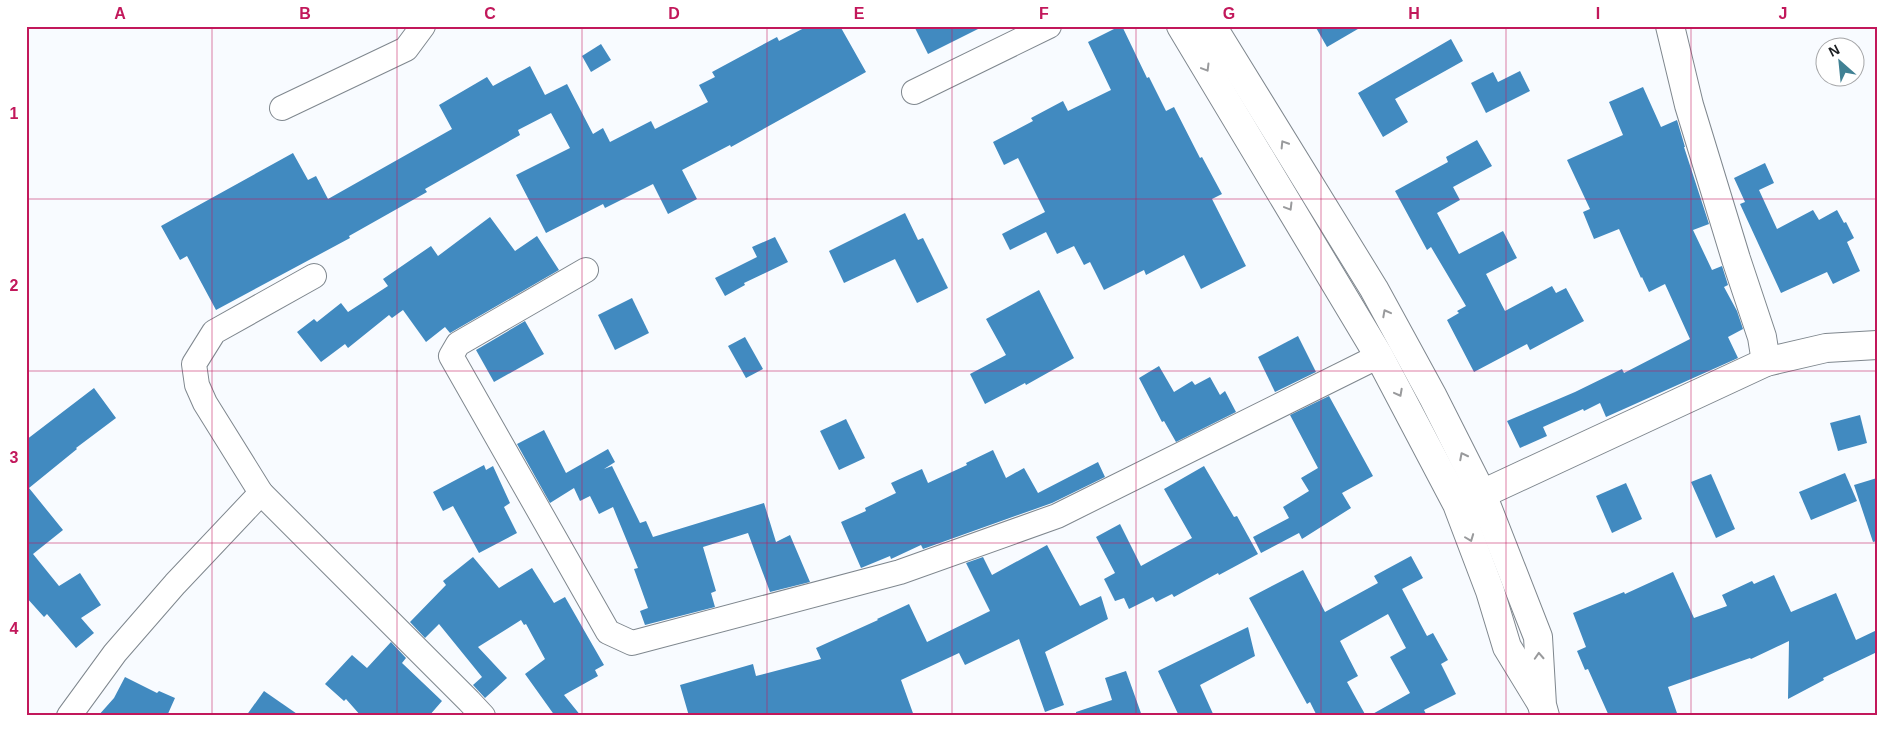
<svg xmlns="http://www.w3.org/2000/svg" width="1903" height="742" viewBox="0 0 1903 742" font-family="Arial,sans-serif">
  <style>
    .building { fill: #418ac0 }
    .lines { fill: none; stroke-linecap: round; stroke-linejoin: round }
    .street-casing { stroke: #7f878e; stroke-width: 26 }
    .secondary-casing { stroke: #7f878e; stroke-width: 30 }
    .primary-casing { stroke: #7f878e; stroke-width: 30 }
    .street { stroke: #fff; stroke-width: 24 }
    .secondary { stroke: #fff; stroke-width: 28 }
    .primary { stroke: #fff; stroke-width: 28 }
    .oneway { stroke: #999a9c }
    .grid { fill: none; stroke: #c2185b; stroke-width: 1; stroke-opacity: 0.55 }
    .neatline { fill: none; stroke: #c2185b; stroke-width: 2 }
    .grid-label { font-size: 16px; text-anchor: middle; font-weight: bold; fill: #c2185b }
  </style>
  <rect width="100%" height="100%" fill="#f8fbff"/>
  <g class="building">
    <path d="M808,26H840L866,72L731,147L730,145L682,170L697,199L668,214L653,184L605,208L603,204L546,233L516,175L570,148L551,113L518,130L520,135L425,189L427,192L349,236L350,238L216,310L187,256L180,260L161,226L293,153L308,180L316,176L328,199L452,129L439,105L487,77L493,86L530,66L545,95L567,84L593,134L603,128L610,142L651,121L655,129L708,102L699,85L715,77L712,72L777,37L779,41Z"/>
    <path d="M914,26H984L928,54Z"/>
    <path d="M1120,26H1122L1147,78L1149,77L1166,111L1174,107L1200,158L1202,157L1222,194L1212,199L1246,266L1201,289L1184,255L1146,275L1144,270L1104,290L1090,262L1084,265L1074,246L1057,254L1046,232L1010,250L1002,234L1045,212L1018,158L1004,165L993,142L1033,121L1031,118L1063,101L1068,111L1111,90L1088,42Z"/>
    <path d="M1315,26H1363L1327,47Z"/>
    <path d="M1451,39L1463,61L1395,99L1408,122L1383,137L1358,93Z"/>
    <path d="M601,44L611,60L591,72L582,56Z"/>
    <path d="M1520,71L1530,91L1486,113L1471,83L1493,72L1498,82Z"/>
    <path d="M1643,87L1661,127L1677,120L1685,147H1684L1709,224L1693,230L1712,270L1722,266L1728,285L1724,287L1737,311L1743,329L1728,337L1738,358L1606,417L1600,403L1584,411L1583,409L1543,427L1547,436L1520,448L1507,421L1575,392L1622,369L1624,373L1690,339L1665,284L1649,292L1642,277L1641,278L1619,229L1594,239L1583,212L1590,209L1567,160L1623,135L1609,102Z"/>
    <path d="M1477,140L1492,166L1453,187L1460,200L1437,213L1459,254L1503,231L1517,258L1486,274L1505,311L1552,286L1556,293L1566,288L1584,321L1530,350L1527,344L1474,372L1447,320L1459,313L1457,311L1466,306L1431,247L1427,250L1395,191L1448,162L1446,157Z"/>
    <path d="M1765,163L1774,183L1759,190L1777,229L1813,210L1819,220L1837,210L1844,223L1846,222L1854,238L1847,242L1860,271L1833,284L1827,272L1781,293L1740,204L1745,202L1734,178Z"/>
    <path d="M905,213L918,240L923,238L948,288L917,303L895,259L844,283L829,251Z"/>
    <path d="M490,217L515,251L537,236L559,270L450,333L445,327L426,342L403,310L392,318L389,315L348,348L345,344L321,362L297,332L314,319L317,322L341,303L348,312L388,286L383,279L431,246L438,256Z"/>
    <path d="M775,237L788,262L744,283L745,285L725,296L715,278L757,257L752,247Z"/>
    <path d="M1039,290L1074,358L1026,385L1025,383L985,404L970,374L1006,355L986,319Z"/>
    <path d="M632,298L649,333L615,350L598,315Z"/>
    <path d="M525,321L544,354L494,382L476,350Z"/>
    <path d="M1298,336L1316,372L1275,392L1258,357Z"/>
    <path d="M745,337L763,369L746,378L728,346Z"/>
    <path d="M1159,366L1174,392L1192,381L1195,385L1210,377L1220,395L1225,391L1236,412L1176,442L1164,421L1162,422L1139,378Z"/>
    <path d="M94,388L116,418L76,448L77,449L29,488L63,530L33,554L59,586L80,573L101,605L81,618L94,633L76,648L47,614L44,617L26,597V440Z"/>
    <path d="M1329,396L1373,476L1342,493L1351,508L1302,539L1299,533L1261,553L1253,537L1289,518L1283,507L1309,491L1301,478L1318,468L1290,415Z"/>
    <path d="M1860,415L1867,443L1838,451L1830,423Z"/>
    <path d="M846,419L865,458L839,470L820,431Z"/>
    <path d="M544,430L566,473L608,449L615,462L604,469L612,466L640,523L646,521L653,537L764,503L776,542L790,535L810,582L770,592L748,533L703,547L716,591L711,593L715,607L645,625L640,611L648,608L634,569L638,568L613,507L599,514L590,496L580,501L574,488L550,503L517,444Z"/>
    <path d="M993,450L1006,478L1024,468L1038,493L1098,462L1105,477L1052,503L923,549L921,545L891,559L890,556L861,568L841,522L866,511L865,508L896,493L891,483L922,469L928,483L967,465L966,463Z"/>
    <path d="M484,465L486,470L493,466L510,503L504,507L517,533L479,553L453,506L443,511L433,492Z"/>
    <path d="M1204,466L1234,517L1237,516L1258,554L1219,575L1218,573L1174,597L1172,594L1156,602L1153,597L1129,609L1124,598L1115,601L1104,579L1115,573L1096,537L1120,524L1141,566L1192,538L1164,489Z"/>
    <path d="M1845,473L1857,501L1811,520L1799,492Z"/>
    <path d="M1711,474L1735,529L1716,538L1691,482Z"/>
    <path d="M1877,478V541L1873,542L1854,485Z"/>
    <path d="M1626,483L1642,519L1612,533L1596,496Z"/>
    <path d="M1047,545L1080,606L1101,596L1108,619L1045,652L1064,705L1045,712L1019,639L965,665L959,653L901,680L914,716H689L680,685L753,664L756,676L821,659L816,648L878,620L877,619L909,604L927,642L990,611L966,563L983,557L992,575Z"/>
    <path d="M1411,556L1423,578L1402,589L1427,636L1433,633L1448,660L1441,664L1456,694L1424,710L1427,716H1369L1410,693L1390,657L1406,648L1388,614L1340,641L1358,676L1347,682L1366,716H1317L1310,702L1307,704L1249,598L1303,570L1325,612L1378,583L1374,576Z"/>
    <path d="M473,557L499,588L532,568L554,603L565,597L604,665L595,670L598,676L564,695L581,716H555L525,674L545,659L526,624L524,625L521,620L478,647L507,678L485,698L473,685L482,677L439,624L425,638L410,622L446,585L443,581Z"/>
    <path d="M1673,572L1694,618L1727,606L1722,595L1752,581L1754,584L1774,575L1791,612L1836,593L1856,640L1877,630V652L1823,678L1824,680L1788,699L1789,641L1751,659L1750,658L1668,687L1678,716H1609L1588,669L1585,670L1577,651L1586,647L1573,613L1624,592L1625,594Z"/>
    <path d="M1248,627L1255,656L1200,685L1214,716H1179L1158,671Z"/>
    <path d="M391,642L406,658L402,663L442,701L429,716H361L346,699L344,701L325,684L352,655L367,668Z"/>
    <path d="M1126,671L1142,716H1076V712L1112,700L1105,678Z"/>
    <path d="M125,677L157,693L159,691L175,698L167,716H98L114,698Z"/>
    <path d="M264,691L300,716H246Z"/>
  </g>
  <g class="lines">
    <g class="street-casing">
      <g id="street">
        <path d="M914,92L1049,26"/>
        <path d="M282,108L406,49L423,26"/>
        <path d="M586,270L458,344L451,356L608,632L632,643L900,572L1057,516L1379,356"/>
        <path d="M314,276L214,332L194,364L197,385L205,403L261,493L469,701L483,716"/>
        <path d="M69,716L115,653L175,584L261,493"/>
      </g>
    </g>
    <g class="secondary-casing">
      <g id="secondary">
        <path d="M1670,26L1689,105L1736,259L1762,337L1766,362"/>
        <path d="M1482,494L1766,362L1826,348L1877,345"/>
      </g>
    </g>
    <g class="primary-casing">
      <g id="primary">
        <path d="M1181,26L1379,356L1457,504L1490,591L1507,647L1540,701"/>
        <path d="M1212,26L1374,289L1433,397L1482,494L1538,637L1542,705L1545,716"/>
      </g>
    </g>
    <use href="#street" class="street"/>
    <use href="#secondary" class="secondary"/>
    <use href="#primary" class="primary"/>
  </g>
  <defs><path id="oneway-chevron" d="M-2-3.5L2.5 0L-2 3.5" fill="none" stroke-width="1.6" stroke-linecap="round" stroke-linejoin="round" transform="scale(1.25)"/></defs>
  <g class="oneway">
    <use href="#oneway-chevron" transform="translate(1206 68) rotate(59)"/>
    <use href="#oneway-chevron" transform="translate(1284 144) rotate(-122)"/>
    <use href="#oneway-chevron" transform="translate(1289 207) rotate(59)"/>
    <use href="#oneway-chevron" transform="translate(1386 313) rotate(-118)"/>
    <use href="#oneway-chevron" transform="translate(1399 393) rotate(62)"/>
    <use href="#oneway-chevron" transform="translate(1463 456) rotate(-117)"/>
    <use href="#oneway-chevron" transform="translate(1470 538) rotate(69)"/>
    <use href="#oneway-chevron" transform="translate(1539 656) rotate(-93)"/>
  </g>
  <path class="grid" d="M212,26V716M397,26V716M582,26V716M767,26V716M952,26V716M1136,26V716M1321,26V716M1506,26V716M1691,26V716M26,199H1877M26,371H1877M26,543H1877"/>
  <rect width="1903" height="742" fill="none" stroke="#ffffff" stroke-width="55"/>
  <g transform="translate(1840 62) rotate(333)"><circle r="24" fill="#ffffff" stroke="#a4a5a7"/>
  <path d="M0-4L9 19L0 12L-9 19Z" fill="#408194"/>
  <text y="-8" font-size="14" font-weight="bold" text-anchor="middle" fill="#1c1f22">N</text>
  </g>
  <rect x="28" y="28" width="1848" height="686" class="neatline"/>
  <g class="grid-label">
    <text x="120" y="19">A</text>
    <text x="305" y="19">B</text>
    <text x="490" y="19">C</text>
    <text x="674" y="19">D</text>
    <text x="859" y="19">E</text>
    <text x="1044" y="19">F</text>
    <text x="1229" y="19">G</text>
    <text x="1414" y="19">H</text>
    <text x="1598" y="19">I</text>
    <text x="1783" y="19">J</text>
    <text x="14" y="119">1</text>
    <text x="14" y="291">2</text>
    <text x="14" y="463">3</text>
    <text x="14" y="634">4</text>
  </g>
</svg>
